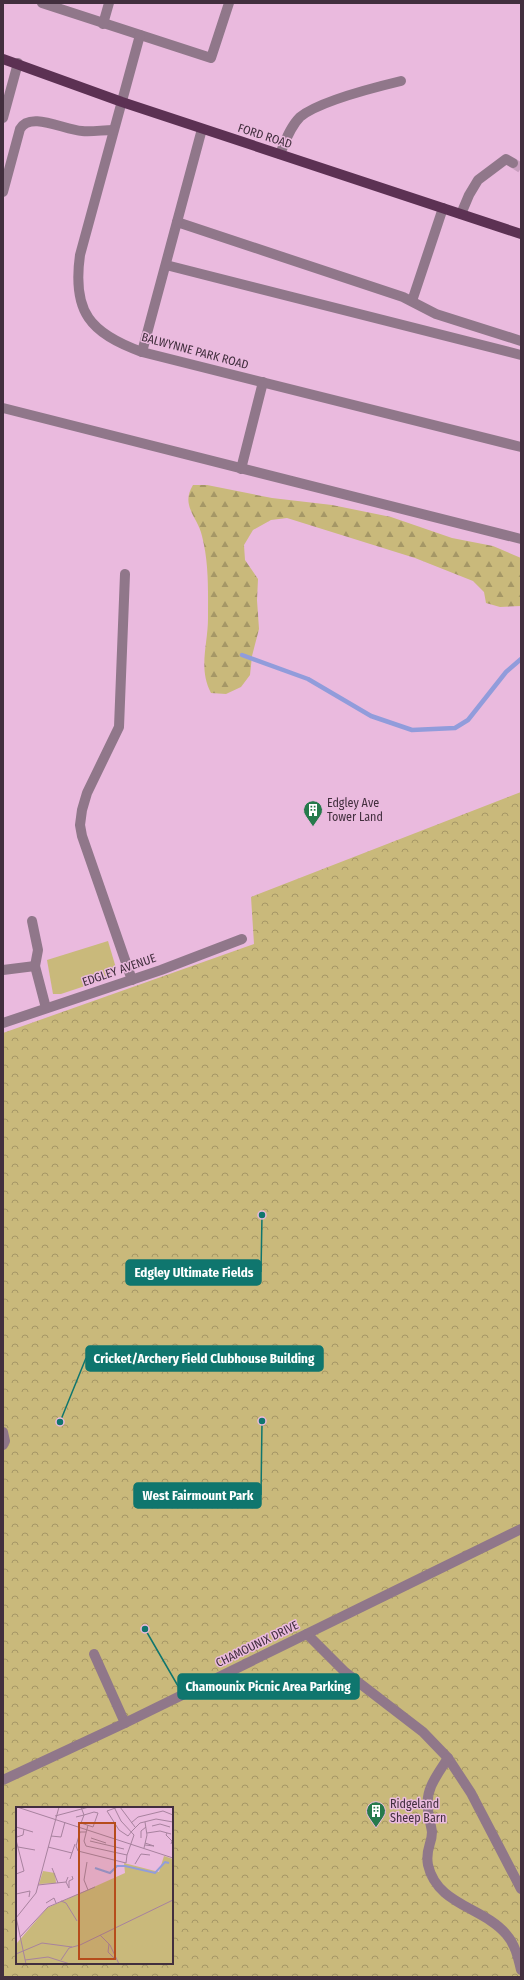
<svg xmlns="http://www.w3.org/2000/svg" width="524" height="1980" viewBox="0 0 524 1980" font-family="'Fira Sans Condensed',sans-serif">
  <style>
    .green { fill: #c9b97b }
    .forest { fill: url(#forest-firs) }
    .park { fill: url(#park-crowns); fill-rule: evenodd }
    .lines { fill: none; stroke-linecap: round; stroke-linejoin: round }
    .stream { stroke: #919cdb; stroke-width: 4.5 }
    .minor-tunnel { stroke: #c89ebe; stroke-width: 10; stroke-dasharray: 10 5; stroke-linecap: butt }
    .minor { stroke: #90778a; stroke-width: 10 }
    .major { stroke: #5c3153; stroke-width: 10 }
    .labels { text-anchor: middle; stroke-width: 3; stroke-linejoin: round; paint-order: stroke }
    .street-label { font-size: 12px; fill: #422f3e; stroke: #eabade }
    .poi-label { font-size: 12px; fill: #422f3e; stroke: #eabade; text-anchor: start }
    .inset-river { fill: none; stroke: #919cdb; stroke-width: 2 }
    .inset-road { fill: none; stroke: #a7829e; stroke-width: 1 }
    .view { fill: #b64c1b; fill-opacity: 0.15; stroke: #b64c1b; stroke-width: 2 }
    .inset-edge { fill: none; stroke: #422f3e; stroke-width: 2 }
    .leader { fill: none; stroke: #0f766e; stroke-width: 1.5 }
    .callout-dot { fill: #0f766e; stroke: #eabade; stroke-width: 1.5 }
    .callout { fill: #0f766e; stroke: #0f766e; stroke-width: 1.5 }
    .callout-label { font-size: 13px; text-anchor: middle; font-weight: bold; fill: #fff }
  </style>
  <defs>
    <pattern id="forest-firs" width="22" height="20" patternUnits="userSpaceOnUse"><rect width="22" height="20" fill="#c9b97b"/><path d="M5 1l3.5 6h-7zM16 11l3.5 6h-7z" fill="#a59766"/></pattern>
    <pattern id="park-crowns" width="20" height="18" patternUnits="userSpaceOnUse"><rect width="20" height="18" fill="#c9b97b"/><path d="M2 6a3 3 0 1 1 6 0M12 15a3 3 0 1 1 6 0" fill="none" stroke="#a59766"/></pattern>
  </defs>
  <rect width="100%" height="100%" fill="#eabade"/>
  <path class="green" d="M108,941L116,968L109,978L61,994H53L47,960Z"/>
  <path class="forest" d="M193,485H207L272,498L332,505L391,517L452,538L493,546L521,558V606L500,607L486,603L484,592L473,581L415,558L287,518L271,520L253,530L244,545L245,560L258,579L257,600L259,629L252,656L250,675L241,687L226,694L211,693C198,668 208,645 208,618C208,590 209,563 202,536C198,517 180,506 193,485Z"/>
  <path class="park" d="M521,792V1977H3V1033L254,944L251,897ZM17,1808H172V1963H17Z"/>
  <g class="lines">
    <path class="stream" d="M242,655L308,679L371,716L412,730L455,728L468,720L506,672L521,659"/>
    <path class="minor-tunnel" d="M513,163L521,168"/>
    <g class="minor">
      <path d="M42,3L211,58L229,3"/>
      <path d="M103,24L109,3"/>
      <path d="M140,35L80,255C72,312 90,333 142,352L521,447"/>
      <path d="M3,118L18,63"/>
      <path d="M280,154C285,142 290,127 300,117C318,102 376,87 401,81"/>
      <path d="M3,192L20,129C30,111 64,130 82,131C92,132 103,130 113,130"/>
      <path d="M461,214L469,195L478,180L506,159L513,163"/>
      <path d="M177,222L403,297L436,314L521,341"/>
      <path d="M166,265L521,355"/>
      <path d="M412,301L443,208"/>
      <path d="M142,352L202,129"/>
      <path d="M3,408L521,539"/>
      <path d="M241,469L263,382"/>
      <path d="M125,574L119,727L87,793L82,810L80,825L82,836L132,980"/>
      <path d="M32,921L38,950L35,966L46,1008"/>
      <path d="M3,970L35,966"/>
      <path d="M3,1023L161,970L242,939"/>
      <path d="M3,1432L5,1441L3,1445"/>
      <path d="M307,1634L345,1672L423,1732L448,1758L471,1793L521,1889"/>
      <path d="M94,1654L125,1723"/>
      <path d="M448,1758C438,1774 425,1789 428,1808C428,1816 431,1824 432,1832C432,1845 425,1848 428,1865C437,1905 483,1907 506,1934C515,1944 518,1957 521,1970"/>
      <path d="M3,1780L125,1723L521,1529"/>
    </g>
    <path class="major" d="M3,59L122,102L521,234"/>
  </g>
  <defs>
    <g id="building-pin" transform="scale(1)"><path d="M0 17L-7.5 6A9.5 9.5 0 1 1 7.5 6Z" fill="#267a4c" stroke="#eabade"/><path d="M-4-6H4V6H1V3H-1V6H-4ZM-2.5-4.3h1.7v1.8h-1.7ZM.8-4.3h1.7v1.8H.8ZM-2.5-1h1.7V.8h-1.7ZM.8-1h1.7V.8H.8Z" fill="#fff"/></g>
  </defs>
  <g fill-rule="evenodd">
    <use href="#building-pin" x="313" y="810"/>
    <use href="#building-pin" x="376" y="1811"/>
  </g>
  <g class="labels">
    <g class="street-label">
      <text transform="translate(265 136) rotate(18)" y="4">FORD ROAD</text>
      <text transform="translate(195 351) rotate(15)" y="4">BALWYNNE PARK ROAD</text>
      <text transform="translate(119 970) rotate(-19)" y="4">EDGLEY AVENUE</text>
      <text transform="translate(257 1644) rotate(-26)" y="4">CHAMOUNIX DRIVE</text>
    </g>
    <g class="poi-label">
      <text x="327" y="807">Edgley Ave<tspan x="327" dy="14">Tower Land</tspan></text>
      <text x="390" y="1808">Ridgeland<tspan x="390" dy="14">Sheep Barn</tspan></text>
    </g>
  </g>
  <g transform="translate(16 1807)">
    <rect width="157" height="157" fill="#eabade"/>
    <path d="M27,64L39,66L40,76L23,77Z" fill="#c9b97b"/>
    <path d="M148,49L157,52V157H0L1,136L31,101L109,66L108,56L143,65Z" fill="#c9b97b"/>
    <path class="inset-river" d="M79,61L94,66L101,59H109L139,66L149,55L153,56"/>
    <path class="inset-road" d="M1,0L157,51M102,0L91,4L103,23L112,29L116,24M104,0L119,20M78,5L82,6L77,20L65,16L68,8ZM39,9L73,0M60,10L68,8L65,0M115,16L122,10L147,4L157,8M72,18L68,34L70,39L111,48L118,28L105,14L98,0M136,19L144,17L154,20M0,20L17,25M116,24L124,16L140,12L157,15M0,25L1,30L7,28L8,22M70,25H64L60,39L62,44L110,56L111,48M131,26L144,24L155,27M151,26L150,28L156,34L155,37M35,29L45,30L49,15M75,31L90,36M125,31V24L130,20M0,33L8,64L0,67M74,34L108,42M129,38L138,39L129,36M2,40L19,43M32,40L56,46M128,41L131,28L129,15M54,52L59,37M71,55L68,73L72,83M119,57L125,47L134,48M36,61L42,76M52,70L50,75L53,81V74L57,72L56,69M22,78L50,75M0,87L14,84L13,90M45,94L50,96L61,114M30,96L38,91L40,96M0,110L10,157M0,111L20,86L43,0M84,128L94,138L103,157M4,130L32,100L79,80M93,137L92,145L99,152M0,147L26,136L56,140M9,153L32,150L54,157M45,153L53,141L64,138L157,93"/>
    <path class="view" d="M63,16H99V152H63Z"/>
    <rect width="157" height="157" class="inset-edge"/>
  </g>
  <path class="leader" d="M262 1215L261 1272M60 1422L86 1358M262 1421L261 1495M145 1629L178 1686"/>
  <g class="callout-dot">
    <circle cx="262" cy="1215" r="4"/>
    <circle cx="60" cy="1422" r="4"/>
    <circle cx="262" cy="1421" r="4"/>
    <circle cx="145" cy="1629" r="4"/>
  </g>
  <g class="callout">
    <rect x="126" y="1260" width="135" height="25" rx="4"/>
    <rect x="86" y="1346" width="237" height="25" rx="4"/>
    <rect x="134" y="1483" width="127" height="25" rx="4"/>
    <rect x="178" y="1674" width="181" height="25" rx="4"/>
  </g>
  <g class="callout-label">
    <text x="194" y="1277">Edgley Ultimate Fields</text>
    <text x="204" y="1363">Cricket/Archery Field Clubhouse Building</text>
    <text x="198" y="1500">West Fairmount Park</text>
    <text x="268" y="1691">Chamounix Picnic Area Parking</text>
  </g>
  <rect width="524" height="1980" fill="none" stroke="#422f3e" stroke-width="8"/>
</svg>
